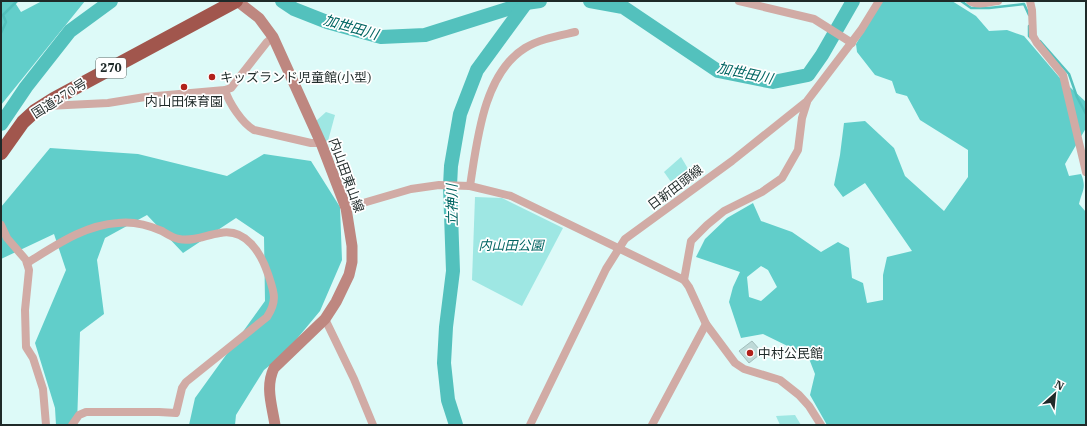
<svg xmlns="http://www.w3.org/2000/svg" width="1087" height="426" viewBox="0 0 1087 426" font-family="'IBM Plex Serif','Noto Sans JP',serif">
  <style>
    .green { fill: #9ee7e3 }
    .forest { fill: #61ceca; fill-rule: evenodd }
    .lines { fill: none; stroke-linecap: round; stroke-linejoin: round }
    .stream { stroke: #53c1bd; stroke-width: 2.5 }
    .river { stroke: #53c1bd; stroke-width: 14 }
    .building { fill: #bedad8; stroke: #a3bebc }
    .street { stroke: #d1aba5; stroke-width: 8 }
    .secondary { stroke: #be8780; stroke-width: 11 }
    .highway { stroke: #a1564d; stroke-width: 14 }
    .poi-dot { fill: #b1211b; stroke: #fff; stroke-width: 1.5 }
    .labels { text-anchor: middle; stroke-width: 3.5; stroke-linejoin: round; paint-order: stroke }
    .shield { fill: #fff; stroke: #626a69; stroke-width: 1 }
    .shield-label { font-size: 12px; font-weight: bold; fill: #1f2a29 }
    .poi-label { font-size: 13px; fill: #1f2a29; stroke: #fff; text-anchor: start }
    .street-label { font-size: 13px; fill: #1f2a29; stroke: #fff }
    .park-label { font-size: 13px; font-style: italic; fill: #036563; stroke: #fff }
    .water-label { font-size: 14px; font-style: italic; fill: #026562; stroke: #fff }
  </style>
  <rect width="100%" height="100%" fill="#ddfaf8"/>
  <g class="green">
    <path d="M326,112L335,115L328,141L326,143L316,121Z"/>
    <path d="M681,157L693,177L676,189L664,172Z"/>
    <path d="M475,197L502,198L563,228L522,306L472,280Z"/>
    <path d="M795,415L801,425H780L776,416Z"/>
  </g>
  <g class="forest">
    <path d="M1,1H14L21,12L42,1H85L1,105Z"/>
    <path d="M882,1H952L976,16L989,31L1007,30L1024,36L1059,77L1086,102V128L1065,164L1069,176L1081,174C1087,188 1082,191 1079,204L1086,212V425H827L810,395L815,374L808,356L763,334L741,338L729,302L733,287L740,272L696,257L705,239L727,218L753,203L761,221L792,232L821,252L838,242L849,248L852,278L863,283L867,303L883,300V275L887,257L912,251L865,183L843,197L834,185L840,155L844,123L865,121L894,148L905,176L944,211L968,177V150L920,120L907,96L896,93L892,81L875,75L857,52L856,44ZM761,266L768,270L777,287L761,301L749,297L747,277Z"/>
    <path d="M50,148L138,154L227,176L264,154L311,161L340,207L342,260L320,311L285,353L264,370L236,415L235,425H189L195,398L265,301L264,237L236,218L183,253L147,215L105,238L97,260L104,314L80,332L77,425H56L55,408L35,343L66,270L54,234L1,259V207Z"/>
  </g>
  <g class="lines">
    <g class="stream">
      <path d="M961,1L971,8H989L1024,4L1029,15"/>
      <path d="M1029,26V36L1031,38"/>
      <path d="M1,33L6,22L3,15L17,1"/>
      <path d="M1040,41L1069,74L1077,97L1086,114"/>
    </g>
    <g class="river">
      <path d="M282,1L294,9L327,22L381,37L425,35L526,3L540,1"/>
      <path d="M590,1L623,7L718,71L773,82L808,75L822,55L853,1"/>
      <path d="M1,124L26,87L70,31L111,1"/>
      <path d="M456,425L448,400L444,363L446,327L453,271L450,186L451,166L460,114L477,70L526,3"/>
    </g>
  </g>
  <path class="building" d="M752,341L760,350L759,355L749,363L739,351Z"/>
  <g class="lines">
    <g class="street">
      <path d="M739,1L814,19L852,43"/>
      <path d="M970,1C977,6 990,2 998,1"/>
      <path d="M1030,1L1032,10L1033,36L1037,43L1063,75L1086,172"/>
      <path d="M225,90C229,103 242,123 254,130L311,143H321"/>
      <path d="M47,106L108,103L145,97L225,90L231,88L267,42L273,37"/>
      <path d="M470,186C477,142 483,74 525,48C540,39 558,36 575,32"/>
      <path d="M346,208L411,189L439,185L470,186L511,196L684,280L689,287L706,324L735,363L744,369L780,380L799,395L809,406L821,425"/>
      <path d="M1,225L7,238L26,260L29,270L25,310L26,347L33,358L43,389L46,425"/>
      <path d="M27,263C55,246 84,225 118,223C134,221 148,225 162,231C167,234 173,238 179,239C193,242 206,235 220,233C246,228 261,253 268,274C274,292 278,300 267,317L186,382L182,388L176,413L159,412H86L79,415L72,425"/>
      <path d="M684,280L691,241L707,225L724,211L762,192L782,178L798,150L802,118L807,102"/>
      <path d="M325,319L354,379L373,425"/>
      <path d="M530,425L606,269L625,239L732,161L807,101L861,30L879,1"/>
      <path d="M652,425L706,324"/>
    </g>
    <path class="secondary" d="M237,1L259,18L273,37L321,143L346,208L352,246V262L349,275L336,302L325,319L274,368C265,387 272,405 275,425"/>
    <path class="highway" d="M1,153L23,122L35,111L54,99L236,1"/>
  </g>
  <g class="poi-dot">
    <circle cx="212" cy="77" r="4"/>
    <circle cx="184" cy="87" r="4"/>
    <circle cx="750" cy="353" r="4"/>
  </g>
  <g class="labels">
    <rect class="shield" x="96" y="58" width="30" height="20" rx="3"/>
    <g class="shield-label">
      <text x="111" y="72">270</text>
    </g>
    <g class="poi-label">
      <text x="220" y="82">キッズランド児童館(小型)</text>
      <text x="184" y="106" text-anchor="middle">内山田保育園</text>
      <text x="758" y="358">中村公民館</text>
    </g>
    <g class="street-label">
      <text transform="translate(59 98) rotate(-32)" y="5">国道270号</text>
      <text transform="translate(347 175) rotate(70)" y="5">内山田東山線</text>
      <text transform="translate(675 187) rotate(-37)" y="5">日新田頭線</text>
    </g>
    <g class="park-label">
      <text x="511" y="250">内山田公園</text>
    </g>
    <g class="water-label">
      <text transform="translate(351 27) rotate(16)" y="5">加世田川</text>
      <text transform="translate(745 73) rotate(12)" y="5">加世田川</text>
      <text transform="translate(452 205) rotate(-91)" y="5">立神川</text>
    </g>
  </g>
  <rect width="1087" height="426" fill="none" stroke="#1f2a29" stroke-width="4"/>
  <g transform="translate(1055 394) rotate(27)" stroke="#ffffff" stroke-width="3" paint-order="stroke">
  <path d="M0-3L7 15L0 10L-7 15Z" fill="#1f2a29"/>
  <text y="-6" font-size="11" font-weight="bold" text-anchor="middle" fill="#1f2a29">N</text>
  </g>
</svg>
